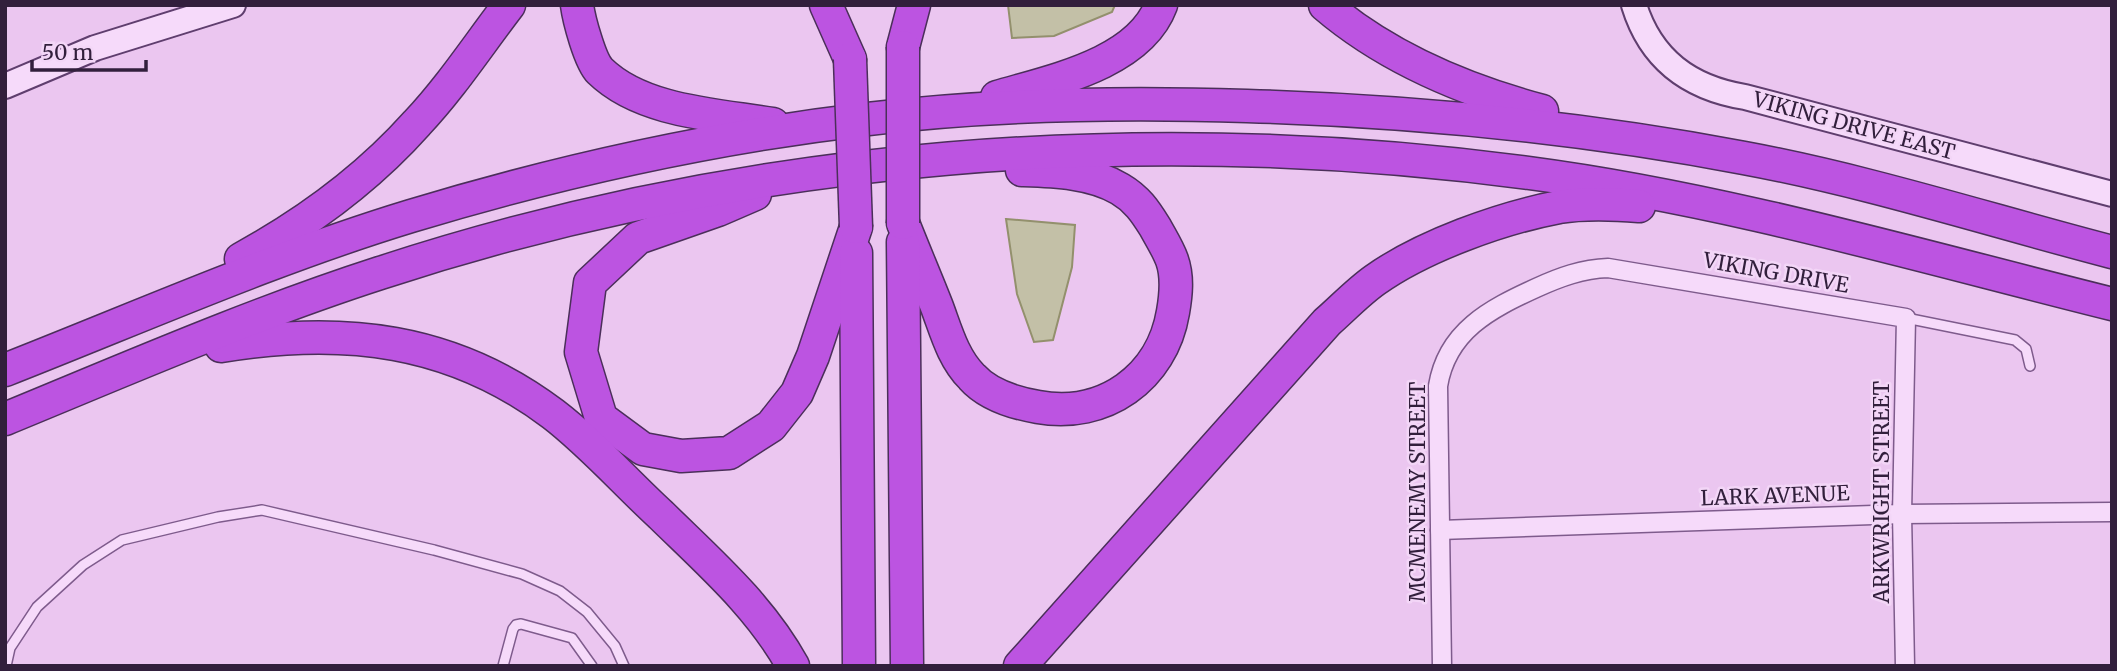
<svg xmlns="http://www.w3.org/2000/svg" width="2117" height="671" viewBox="0 0 2117 671" font-family="Merriweather,serif">
  <style>
    .water { fill: #c3c0a7; stroke: #93906d; stroke-width: 2 }
    .lines { fill: none; stroke-linecap: round; stroke-linejoin: round }
    .lane-casing { stroke: #7e5b8c; stroke-width: 12 }
    .street-casing { stroke: #7e5b8c; stroke-width: 21 }
    .secondary-casing { stroke: #5f3e6e; stroke-width: 28 }
    .highway-casing { stroke: #4b2f5a; stroke-width: 35 }
    .lane { stroke: #f6dafa; stroke-width: 9 }
    .street { stroke: #f6dafa; stroke-width: 18 }
    .secondary { stroke: #f6dafa; stroke-width: 24 }
    .highway { stroke: #bc54e1; stroke-width: 32 }
    .highway-bridge-casing { stroke: #4b2f5a; stroke-width: 35; stroke-linecap: butt }
    .highway-bridge { stroke: #bc54e1; stroke-width: 32 }
    .labels { text-anchor: middle; stroke-width: 5; stroke-linejoin: round; paint-order: stroke }
    .street-label { font-size: 21px; fill: #321f3c; stroke: #f3d6f7 }
  </style>
  <rect width="100%" height="100%" fill="#ebc6f0"/>
  <g class="water">
    <path d="M1008,5H1115L1112,12L1054,36L1012,38Z"/>
    <path d="M1006,219L1075,225L1072,267L1053,340L1034,342L1017,294Z"/>
  </g>
  <g class="lines">
    <g class="lane-casing">
      <g id="lane">
        <path d="M1906,318L2015,340L2026,349L2030,366"/>
        <path d="M6,666L10,648L37,607L83,565L122,540L218,517L262,510L434,550L522,574L560,591L587,612L615,646L624,666"/>
        <path d="M503,666L513,629L516,625L521,624L572,638L592,666"/>
      </g>
    </g>
    <g class="street-casing">
      <g id="street">
        <path d="M1440,530L1902,514L2112,512"/>
        <path d="M1442,666L1438,386C1447,331 1490,309 1536,288C1560,277 1582,269 1608,268L1906,318L1902,514L1905,666"/>
      </g>
    </g>
    <g class="secondary-casing">
      <g id="secondary">
        <path d="M1634,5C1651,60 1690,88 1745,97L2112,194"/>
        <path d="M5,86L95,48L233,5"/>
      </g>
    </g>
    <g class="highway-casing">
      <g id="highway">
        <path d="M577,5C579,20 590,61 600,71C642,112 718,115 773,124"/>
        <path d="M826,5L850,59"/>
        <path d="M1325,5C1387,58 1464,90 1542,111"/>
        <path d="M903,47L914,5"/>
        <path d="M997,97C1051,81 1139,64 1161,5"/>
        <path d="M755,194L718,210L638,238L590,283L581,352L601,418L643,449L681,456L729,453L771,426L797,393L813,356L856,227"/>
        <path d="M903,223C914,251 926,279 937,307C946,331 953,358 972,377C988,395 1015,403 1038,407C1104,419 1162,378 1173,312C1176,295 1178,277 1172,260C1168,249 1161,238 1155,227C1145,211 1137,199 1120,189C1092,172 1053,171 1022,170"/>
        <path d="M903,242L907,666"/>
        <path d="M856,253L859,666"/>
        <path d="M241,259C307,223 367,179 417,123C451,87 479,44 509,5"/>
        <path d="M221,346C343,326 452,338 553,414C591,443 625,482 661,515C709,562 760,606 793,666"/>
        <path d="M5,370C140,317 273,258 411,216C560,171 714,137 868,119C993,104 1121,102 1247,106C1414,111 1580,127 1744,158C1868,181 1989,220 2112,252"/>
        <path d="M5,419C129,368 253,314 380,273C749,152 1145,122 1529,173C1726,199 1919,256 2112,304"/>
        <path d="M1020,666L1327,322C1343,308 1358,292 1375,280C1423,246 1501,218 1559,207C1584,203 1613,204 1639,206"/>
      </g>
    </g>
    <use href="#lane" class="lane"/>
    <use href="#street" class="street"/>
    <use href="#secondary" class="secondary"/>
    <use href="#highway" class="highway"/>
    <g class="highway-bridge-casing">
      <g id="highway-bridge">
        <path d="M903,47V223"/>
        <path d="M850,59L856,227"/>
      </g>
    </g>
    <use href="#highway-bridge" class="highway-bridge"/>
  </g>
  <g class="labels">
    <g class="street-label">
      <text transform="translate(1854 126) rotate(15)" y="7">VIKING DRIVE EAST</text>
      <text transform="translate(1776 273) rotate(10)" y="7">VIKING DRIVE</text>
      <text transform="translate(1418 492) rotate(-90)" y="7">MCMENEMY STREET</text>
      <text transform="translate(1882 492) rotate(-90)" y="7">ARKWRIGHT STREET</text>
      <text transform="translate(1775 496) rotate(-2)" y="7">LARK AVENUE</text>
    </g>
  </g>
  <rect width="2117" height="671" fill="none" stroke="#321f3c" stroke-width="14"/>
  <path d="M32 60v10h114v-10" fill="none" stroke="#321f3c" stroke-width="3.5"/>
  <text x="42" y="60" font-size="21" fill="#321f3c" stroke="#f3d6f7" stroke-width="5" paint-order="stroke">50 m</text>
</svg>
